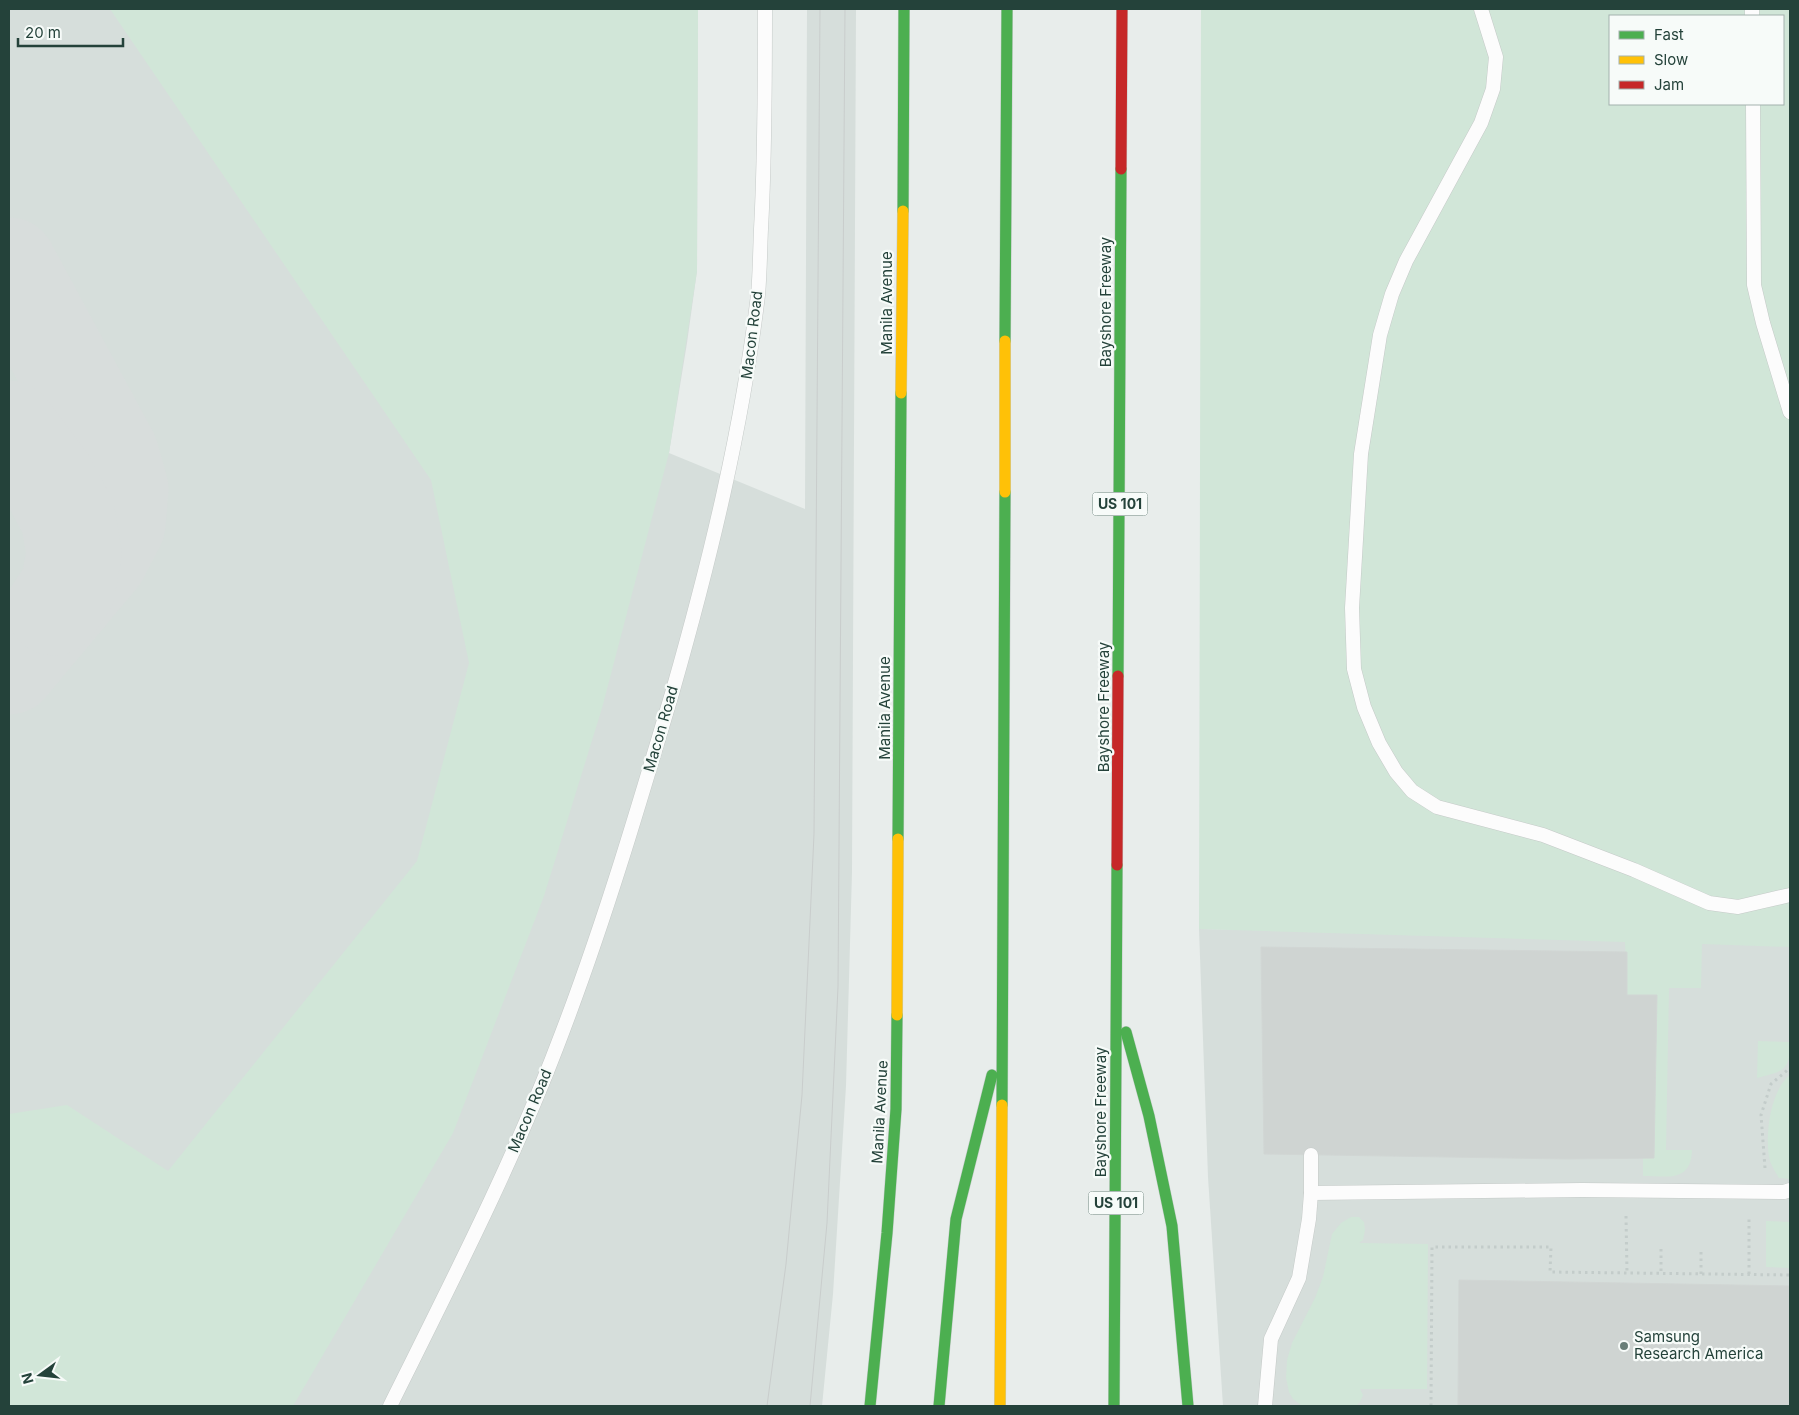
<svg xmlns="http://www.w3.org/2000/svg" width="1799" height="1415" viewBox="0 0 1799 1415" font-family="Inter,sans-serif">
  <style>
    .built { fill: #d6dedb }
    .green { fill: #d1e6d8; fill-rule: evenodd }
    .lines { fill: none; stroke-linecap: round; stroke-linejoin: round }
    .taxiway { stroke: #d8dddc; stroke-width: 95 }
    .building { fill: #cfd4d2; stroke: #d1d6d4 }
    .lane-casing { stroke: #c5cac8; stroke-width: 15 }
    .fast-casing { stroke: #c3cbc8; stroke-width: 12 }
    .slow-casing { stroke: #c3cbc8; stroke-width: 12 }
    .jam-casing { stroke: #c3cbc8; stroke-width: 12 }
    .path { stroke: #c3ccca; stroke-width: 3; stroke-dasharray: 2.5 4; stroke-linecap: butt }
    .lane { stroke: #fcfcfc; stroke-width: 14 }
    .fast { stroke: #4caf50; stroke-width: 11 }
    .slow { stroke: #ffc107; stroke-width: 11 }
    .jam { stroke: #c62828; stroke-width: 11 }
    .tram { stroke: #c9cdcc; stroke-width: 1 }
    .poi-dot { fill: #697e78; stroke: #f7fbf9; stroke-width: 2 }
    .labels { text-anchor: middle; stroke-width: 4.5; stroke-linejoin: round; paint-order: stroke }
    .shield { fill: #f7fbf9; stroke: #637a73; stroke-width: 1 }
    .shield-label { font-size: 14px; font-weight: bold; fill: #24423a }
    .street-label { font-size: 15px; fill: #24423a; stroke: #f7fbf9 }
    .poi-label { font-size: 15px; fill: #24423a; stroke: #f7fbf9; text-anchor: start }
  </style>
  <rect width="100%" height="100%" fill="#e8edeb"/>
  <g class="built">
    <path d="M9,9H698L697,271L687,343L669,453L805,509L807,9H856L852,872L846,1086L833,1294L822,1406H9Z"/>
    <path d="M1199,929L1790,937V1406H1223L1208,1177Z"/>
  </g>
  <g class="green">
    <path d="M110,9H698L697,271L669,453L602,708L544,896L453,1133L293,1406H9V1114L67,1105L168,1171L417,861L469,663L431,480Z"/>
    <path d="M1201,9H1790V947L1702,944L1701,988H1669L1666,1150H1692C1691,1183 1667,1176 1643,1176V1158H1654L1657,996L1627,995L1625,942L1199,929ZM1610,16H1783V104H1610Z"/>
    <path d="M1758,1041L1790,1042C1790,1071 1784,1071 1757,1078Z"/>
    <path d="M1790,1075V1179L1779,1178C1776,1173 1772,1167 1770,1161C1764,1138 1770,1090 1790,1075Z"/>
    <path d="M1351,1217H1359L1364,1222L1365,1230L1363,1240L1359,1243L1428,1244L1427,1389H1360L1363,1395L1360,1402L1356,1406L1301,1405L1293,1399L1289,1392L1286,1378L1287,1360L1292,1343L1315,1298L1323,1277L1332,1234L1341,1223Z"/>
    <path d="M1766,1221L1790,1222V1268L1766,1267Z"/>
  </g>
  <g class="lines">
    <g class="taxiway">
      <path d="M9,265L111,454L121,489L118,524L101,557L9,667"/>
      <path d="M9,428L48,480L68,517L74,553L68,587L54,608"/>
    </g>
  </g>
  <g class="building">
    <path d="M1261,947L1627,952V995H1657L1654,1158L1565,1159L1264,1154Z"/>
    <path d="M1459,1280L1790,1286V1406H1458Z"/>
  </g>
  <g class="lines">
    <g class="lane-casing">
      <g id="lane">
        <path d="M1481,9L1496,57L1493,89L1481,123L1406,261L1392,294L1380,335L1361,454L1352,608L1354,669L1364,707L1379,743L1396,772L1412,791L1437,807L1543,835L1634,870L1709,903L1738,907L1790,895"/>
        <path d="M1752,9V16"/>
        <path d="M1753,104L1754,285L1763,323L1790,412"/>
        <path d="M1311,1193L1582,1190L1784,1192L1790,1190"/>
        <path d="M390,1406C451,1283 514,1161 562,1033C605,920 639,805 673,690C710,560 742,429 758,295C760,273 760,251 761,229C765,156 765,82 765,9"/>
        <path d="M1265,1406L1271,1339L1299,1278L1309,1219L1311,1193V1155"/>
      </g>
    </g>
    <g class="fast-casing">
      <g id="fast">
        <path d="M903,211L904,9"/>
        <path d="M1005,341L1007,9"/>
        <path d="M1118,676L1121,169"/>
        <path d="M898,839L901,393"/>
        <path d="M1126,1032L1149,1116L1172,1226L1188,1406"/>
        <path d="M1002,1105L1005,492"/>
        <path d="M870,1406L887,1233L896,1109L897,1015"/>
        <path d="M939,1406L956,1219L992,1075"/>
        <path d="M1114,1406L1117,865"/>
      </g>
    </g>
    <g class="slow-casing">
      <g id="slow">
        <path d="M901,393L903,211"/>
        <path d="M1005,492V341"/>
        <path d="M897,1015L898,839"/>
        <path d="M1000,1406L1002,1105"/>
      </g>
    </g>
    <g class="jam-casing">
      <g id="jam">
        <path d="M1121,169L1122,9"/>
        <path d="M1117,865L1118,676"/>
      </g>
    </g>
    <g class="path">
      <path d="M1765,1168L1761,1115L1771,1084L1790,1068"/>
      <path d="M1626,1216L1627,1273"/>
      <path d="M1661,1249V1273"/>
      <path d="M1701,1274V1249"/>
      <path d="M1749,1274V1217"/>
      <path d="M1431,1406L1432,1247H1551L1550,1272L1790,1275"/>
    </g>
    <use href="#lane" class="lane"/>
    <use href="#fast" class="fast"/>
    <use href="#slow" class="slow"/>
    <use href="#jam" class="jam"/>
    <g class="tram">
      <path d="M767,1406L786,1264L802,1095L814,834L820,9"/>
      <path d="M810,1406L827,1223L838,987L845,9"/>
    </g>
  </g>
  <circle class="poi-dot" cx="1624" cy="1346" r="5"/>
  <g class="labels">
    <g class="shield">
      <rect x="1092.5" y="492.5" width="55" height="23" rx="4"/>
      <rect x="1088.5" y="1191.5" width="55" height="23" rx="4"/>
    </g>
    <g class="shield-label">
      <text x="1120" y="509">US 101</text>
      <text x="1116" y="1208">US 101</text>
    </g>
    <g class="street-label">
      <text transform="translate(1106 302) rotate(-90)" y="5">Bayshore Freeway</text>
      <text transform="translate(887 303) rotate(-90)" y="5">Manila Avenue</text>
      <text transform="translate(752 335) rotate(-83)" y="5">Macon Road</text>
      <text transform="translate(1104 707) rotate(-90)" y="5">Bayshore Freeway</text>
      <text transform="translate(885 708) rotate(-90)" y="5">Manila Avenue</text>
      <text transform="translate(661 729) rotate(-74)" y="5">Macon Road</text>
      <text transform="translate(530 1111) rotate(-67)" y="5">Macon Road</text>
      <text transform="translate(880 1112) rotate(-87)" y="5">Manila Avenue</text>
      <text transform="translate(1101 1112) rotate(-90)" y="5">Bayshore Freeway</text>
    </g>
    <g class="poi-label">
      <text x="1634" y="1342">Samsung<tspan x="1634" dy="17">Research America</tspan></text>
    </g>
  </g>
  <rect width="1799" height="1415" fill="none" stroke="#24423a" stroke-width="20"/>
  <rect x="1609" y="15" width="175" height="90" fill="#f7fbf9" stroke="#a3b1ad"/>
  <rect x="1619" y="31" width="25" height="8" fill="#4caf50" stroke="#a3b1ad"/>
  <text x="1654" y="40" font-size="15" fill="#24423a">Fast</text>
  <rect x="1619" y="56" width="25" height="8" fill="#ffc107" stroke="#a3b1ad"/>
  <text x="1654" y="65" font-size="15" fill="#24423a">Slow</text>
  <rect x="1619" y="81" width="25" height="8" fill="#c62828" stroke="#a3b1ad"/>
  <text x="1654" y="90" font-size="15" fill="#24423a">Jam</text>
  <g transform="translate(40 1375) rotate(255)" stroke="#f7fbf9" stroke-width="4" paint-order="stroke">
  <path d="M0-4L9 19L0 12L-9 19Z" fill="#24423a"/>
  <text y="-8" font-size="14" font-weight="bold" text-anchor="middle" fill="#24423a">N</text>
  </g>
  <path d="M18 38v8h105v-8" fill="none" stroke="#24423a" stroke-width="2.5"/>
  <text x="25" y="38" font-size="15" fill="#24423a" stroke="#f7fbf9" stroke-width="4" paint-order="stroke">20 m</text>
</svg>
